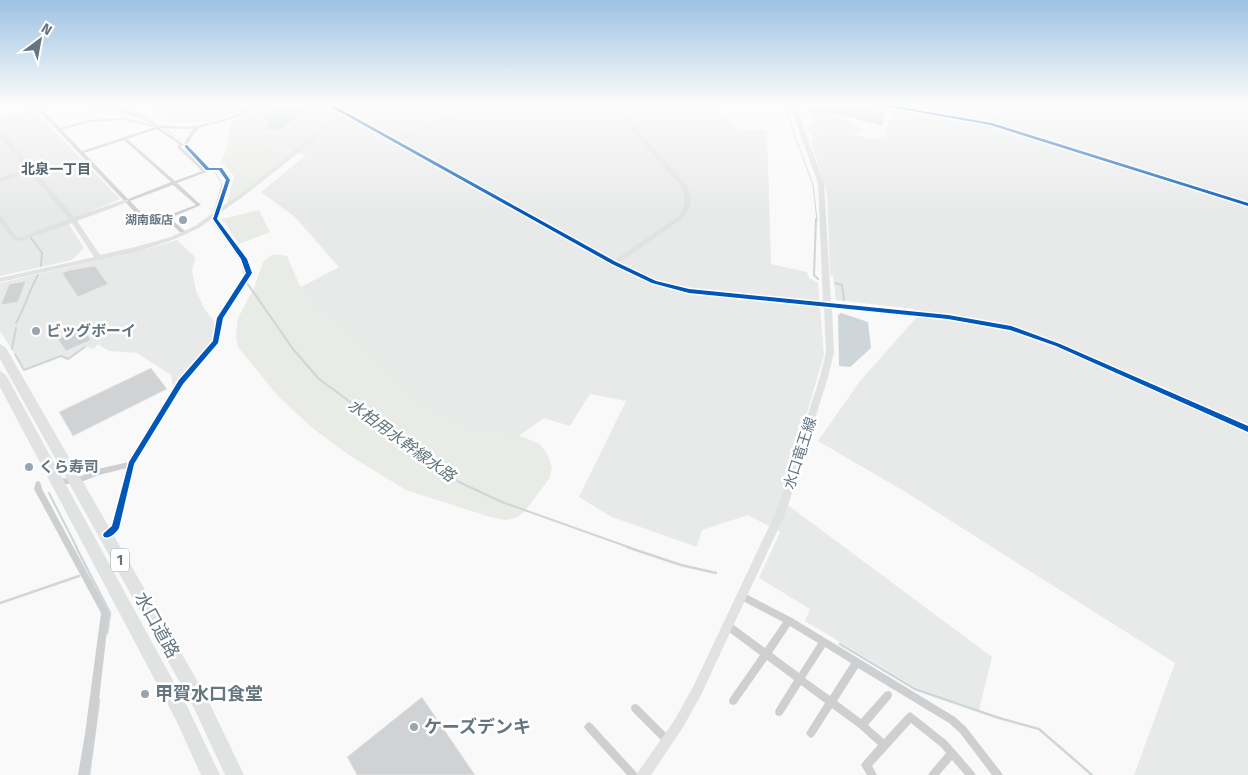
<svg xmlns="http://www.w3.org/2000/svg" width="1248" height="775" viewBox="0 0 1248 775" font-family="'Fira Sans','Noto Sans JP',sans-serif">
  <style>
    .built { fill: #e8e9e9 }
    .green { fill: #e8ebe6 }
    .water { fill: #ced6d9 }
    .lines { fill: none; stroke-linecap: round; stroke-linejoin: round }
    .stream-far2 { stroke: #ced6d9; stroke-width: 1 }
    .stream-far1 { stroke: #ced6d9; stroke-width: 2 }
    .stream { stroke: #ced6d9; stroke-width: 2.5 }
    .building { fill: #d0d2d3; stroke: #e8e8e8 }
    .street { fill: #cecfd0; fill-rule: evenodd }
    .secondary { fill: #e1e2e2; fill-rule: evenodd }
    .highway { fill: #e1e2e2; fill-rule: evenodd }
    .cycleway-casing { stroke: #fff; stroke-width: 3 }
    .cycleway { fill: #0057b8; fill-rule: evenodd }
    .poi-dot { fill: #99a4ac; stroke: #fff; stroke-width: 2 }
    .labels { text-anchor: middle; stroke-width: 5; stroke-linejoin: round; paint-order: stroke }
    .far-poi-label { font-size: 12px; font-weight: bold; fill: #657683; stroke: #fff; text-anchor: end }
    .far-neighbourhood-label { font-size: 14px; font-weight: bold; fill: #57646e; stroke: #fff }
    .shield { fill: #fff; stroke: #939fa8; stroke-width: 1 }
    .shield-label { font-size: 14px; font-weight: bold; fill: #657683 }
    .poi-label { font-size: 15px; font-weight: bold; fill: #657683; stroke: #fff; text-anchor: start }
    .street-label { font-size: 15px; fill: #657683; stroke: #fff }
    .water-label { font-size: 16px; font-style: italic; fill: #60757c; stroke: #fff }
    .near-street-label { font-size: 18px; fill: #657683; stroke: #fff }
    .near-poi-label { font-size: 18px; font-weight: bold; fill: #657683; stroke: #fff; text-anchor: start }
  </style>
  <rect width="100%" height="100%" fill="#f9f9f9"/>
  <g class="built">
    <path d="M150,103H263L216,120L197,123L170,122L162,114L161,107Z"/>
    <path d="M320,103H350L346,107L350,111L365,103H708L738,129L767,131L771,264L807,272L809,278L818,283L824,355L781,500L992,657L979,710L915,687L805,621L810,609L759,578L780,532L748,515L702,530L697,547L612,517L579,497L626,401L590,394L570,426L544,418L483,461L288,294L339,267L295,217L261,192L306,155L265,145Z"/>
    <path d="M900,103H1248V775H1134L1175,663L907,493L818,441L860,381L916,318L914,309L836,300L833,276L830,275L827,193L811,141L814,139L813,135L807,133H847L874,139L885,137L892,109L894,105Z"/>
    <path d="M37,113L120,199L79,216L69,225L84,248L72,260L0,276V124Z"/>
    <path d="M177,240L196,258L192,270L196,291L205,310L215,322L216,334L212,343L173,388L171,375L137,353L109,351L98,344L93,349L86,347L68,359L59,356L25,370L0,331V283L147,249Z"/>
  </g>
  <g class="green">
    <path d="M277,103L320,104L265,145L292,152L227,204L234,176L221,162L227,147L230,122Z"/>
    <path d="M818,117H834L844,120L847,118L862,130L856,134L806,132L813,120Z"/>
    <path d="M259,210L270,232L239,244L222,219Z"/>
    <path d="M273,254L287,256L299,284L318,307L366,347L420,402L433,410L472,428L520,436L540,444L547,454L552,467L549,479L524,512L517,517L506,520L490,517L406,490L349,455L311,427L277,395L238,347L236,337L238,318L254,288L263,262Z"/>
  </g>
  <g class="water">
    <path d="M295,103L306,106L307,109L279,130L265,129L270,122L262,117L274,115L277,109Z"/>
    <path d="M815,104L885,112L883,126L842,115L813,116L808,106Z"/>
    <path d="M841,313L868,322L871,348L850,367L839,366L838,315Z"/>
  </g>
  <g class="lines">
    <g class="stream-far2">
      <path d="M98,103L139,113L154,121"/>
      <path d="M783,103L813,185L817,220"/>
      <path d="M163,128L176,136"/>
      <path d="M214,212L222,184L215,172"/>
    </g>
    <g class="stream-far1">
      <path d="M816,219L814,275L818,279"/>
      <path d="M214,222L242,261L245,277"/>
      <path d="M31,238L42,253L41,266"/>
      <path d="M247,283L293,349L319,379L459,482L502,502L631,548"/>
      <path d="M835,283L842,285L844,300"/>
      <path d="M16,323C25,307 29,291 38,275"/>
      <path d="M12,349L16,328"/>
      <path d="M15,354L24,370L61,356L68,359L85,347"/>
      <path d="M49,493L77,548"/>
    </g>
    <g class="stream">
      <path d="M76,547L110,613L107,633"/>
      <path d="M627,547L681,565L716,573"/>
      <path d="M0,603L79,576"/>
      <path d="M840,644L915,689L999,718L1039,729L1092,775"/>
      <path d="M89,775L99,700"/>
    </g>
  </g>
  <g class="building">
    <path d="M95,266L108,284L78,297L62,273L70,270Z"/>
    <path d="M26,281L18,302L1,305L9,284Z"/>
    <path d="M82,327L91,340L66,351L57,338Z"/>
    <path d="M151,368L167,389L73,436L59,412Z"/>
    <path d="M422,697L475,775H357L347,757Z"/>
  </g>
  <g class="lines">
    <g class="street">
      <path d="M27,103H32L37,106L49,103H55L40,108L60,128L89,120L123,118L151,124L136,116L87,103H94L138,114L155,123V125L189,127L221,120L243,112L238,111L226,103C235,103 240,111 249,110C257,108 263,103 272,103L223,122L201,127L196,131L187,145L209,168H222L230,180L217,219L247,259L252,273L223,318L218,343L183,384L134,464L119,528C116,533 110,539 104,537L103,535L104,533L112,526L127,468L99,475L76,484H56L54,483L52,481L54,479L76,478L98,469L129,462L179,380L213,341L217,318L246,273L241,259L213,219L226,180L219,170H206L207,172L177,183L201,205L170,218L186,232V234H182L166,219L151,225H147L39,111ZM123,120L155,127L82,151L62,130L89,122ZM160,128L189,129L194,128L192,130L183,145L206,170L181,147L183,144L182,143ZM157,129L179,144L177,147L178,148L202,171L175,181L127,139ZM124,140L171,182L128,199L84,153ZM173,185L196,205L150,222L130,201Z"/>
      <path d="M38,481L40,482L42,489L109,613L95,734L88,775H78L85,734L101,613L34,489L36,482Z"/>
      <path d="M742,592L792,618L955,717L966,727L1001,772L1003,775H992L960,733L949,723L858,668L837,701L861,719L885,692L888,691L891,692L892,695L891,698L868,725L884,739L907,714L910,712L913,714L947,741L974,772L976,775H965L952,760L939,775H928L930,772L946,753L941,747L911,723L872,766L877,775H867L861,765L863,762L878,745L859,728L832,708L814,736L811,738L808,736L806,733L808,730L825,703L801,685L782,715L779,716L776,715L775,712L776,709L794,680L767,660L736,704L733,705L730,704L729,701L730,698L760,655L725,629L724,626L725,623L728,622L731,623L765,648L783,622L739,599L738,596L739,593ZM790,626L818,643L799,673L772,653ZM825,647L851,663L830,696L805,678Z"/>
      <path d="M635,704L638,705L671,738L673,741L671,744L668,746L665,744L632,711L631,708L632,705Z"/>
      <path d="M589,722L592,724L636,772L638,775H627L586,730L584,727L586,724Z"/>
    </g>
    <g class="secondary">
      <path d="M323,103H330L344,111L354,103H360L348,113L395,139L482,103H490L399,141L614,260L678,217C686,206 687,196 680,185L607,103H613L685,183C694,196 692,207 682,219L619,263L657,280L689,289L823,302L818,183L789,103H795L824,183L831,303L948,314L1014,326L1061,343L1248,425V433L1055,347L1010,330L948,320L832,308L834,352L828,377L786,512L701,695L682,729L651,775H636L674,721L693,687L776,512L820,377L826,352L824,307L689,293L651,284L611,265L345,116L245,195L199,228L175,239L140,251L0,282V278L94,257L72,223L20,241L13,240L0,223V216L2,217L18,238L69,219L30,172L0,182V178L27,169L0,137V131L2,132L74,217L124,200H128V202L77,221L100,255L135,247L171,237L195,226L241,193L341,113Z"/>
      <path d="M867,103H880L990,122L1010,103H1016L995,123L1248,203V207L990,126Z"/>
      <path d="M40,108L43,110L42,111L0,124V120Z"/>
    </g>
    <g class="highway">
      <path d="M0,344L6,348L206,696L244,775H225L194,708L0,359Z"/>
      <path d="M0,371L6,375L188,708L220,775H201L176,720L0,387Z"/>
    </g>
    <g class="cycleway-casing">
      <g id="cycleway">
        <path d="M324,103H329L616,262L656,281L689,289L948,315L1011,326L1060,344L1248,426V432L1056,346L1010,330L948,319L689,293L652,283L612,264Z"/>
        <path d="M868,103H877L992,123L1248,203V206L990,125Z"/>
        <path d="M185,145H187L209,168H222L230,180L217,219L247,259L252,273L223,318L218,343L183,384L134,464L119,528C116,533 110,539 104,537L103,535L104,533L112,526L129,462L179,380L213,341L217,318L246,273L241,259L213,219L226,180L219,170H206L185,147Z"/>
      </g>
    </g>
    <use href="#cycleway" class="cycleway"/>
  </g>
  <linearGradient id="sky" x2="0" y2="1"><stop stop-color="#9dc2e2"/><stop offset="0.49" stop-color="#fcfcfc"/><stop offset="1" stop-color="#fcfcfc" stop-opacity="0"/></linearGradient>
  <rect width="1248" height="212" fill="url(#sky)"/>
  <g class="poi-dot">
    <circle cx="183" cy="220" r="5"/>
    <circle cx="36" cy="331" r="5"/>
    <circle cx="29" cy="467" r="5"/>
    <circle cx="145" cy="694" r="5"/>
    <circle cx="414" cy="727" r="5"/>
  </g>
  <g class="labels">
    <g class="far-poi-label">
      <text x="173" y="224">湖南飯店</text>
    </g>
    <g class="far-neighbourhood-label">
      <text x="56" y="174">北泉一丁目</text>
    </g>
    <rect class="shield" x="111" y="548.5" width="18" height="23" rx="4"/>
    <g class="shield-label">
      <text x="120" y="565">1</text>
    </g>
    <g class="poi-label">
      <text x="46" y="336">ビッグボーイ</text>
      <text x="39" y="472">くら寿司</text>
    </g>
    <g class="street-label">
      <text transform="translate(800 453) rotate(-72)" y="5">水口竜王線</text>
    </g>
    <g class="water-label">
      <text transform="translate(402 440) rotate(36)" y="6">水柏用水幹線水路</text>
    </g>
    <g class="near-street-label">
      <text transform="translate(157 625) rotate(61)" y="6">水口道路</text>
    </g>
    <g class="near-poi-label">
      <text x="155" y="700">甲賀水口食堂</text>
      <text x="424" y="733">ケーズデンキ</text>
    </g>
  </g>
  <g transform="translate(40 40) rotate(32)" stroke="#ffffff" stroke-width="4" paint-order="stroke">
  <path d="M0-4L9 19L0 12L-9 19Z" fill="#657683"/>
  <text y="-8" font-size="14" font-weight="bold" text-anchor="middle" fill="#657683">N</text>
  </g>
</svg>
